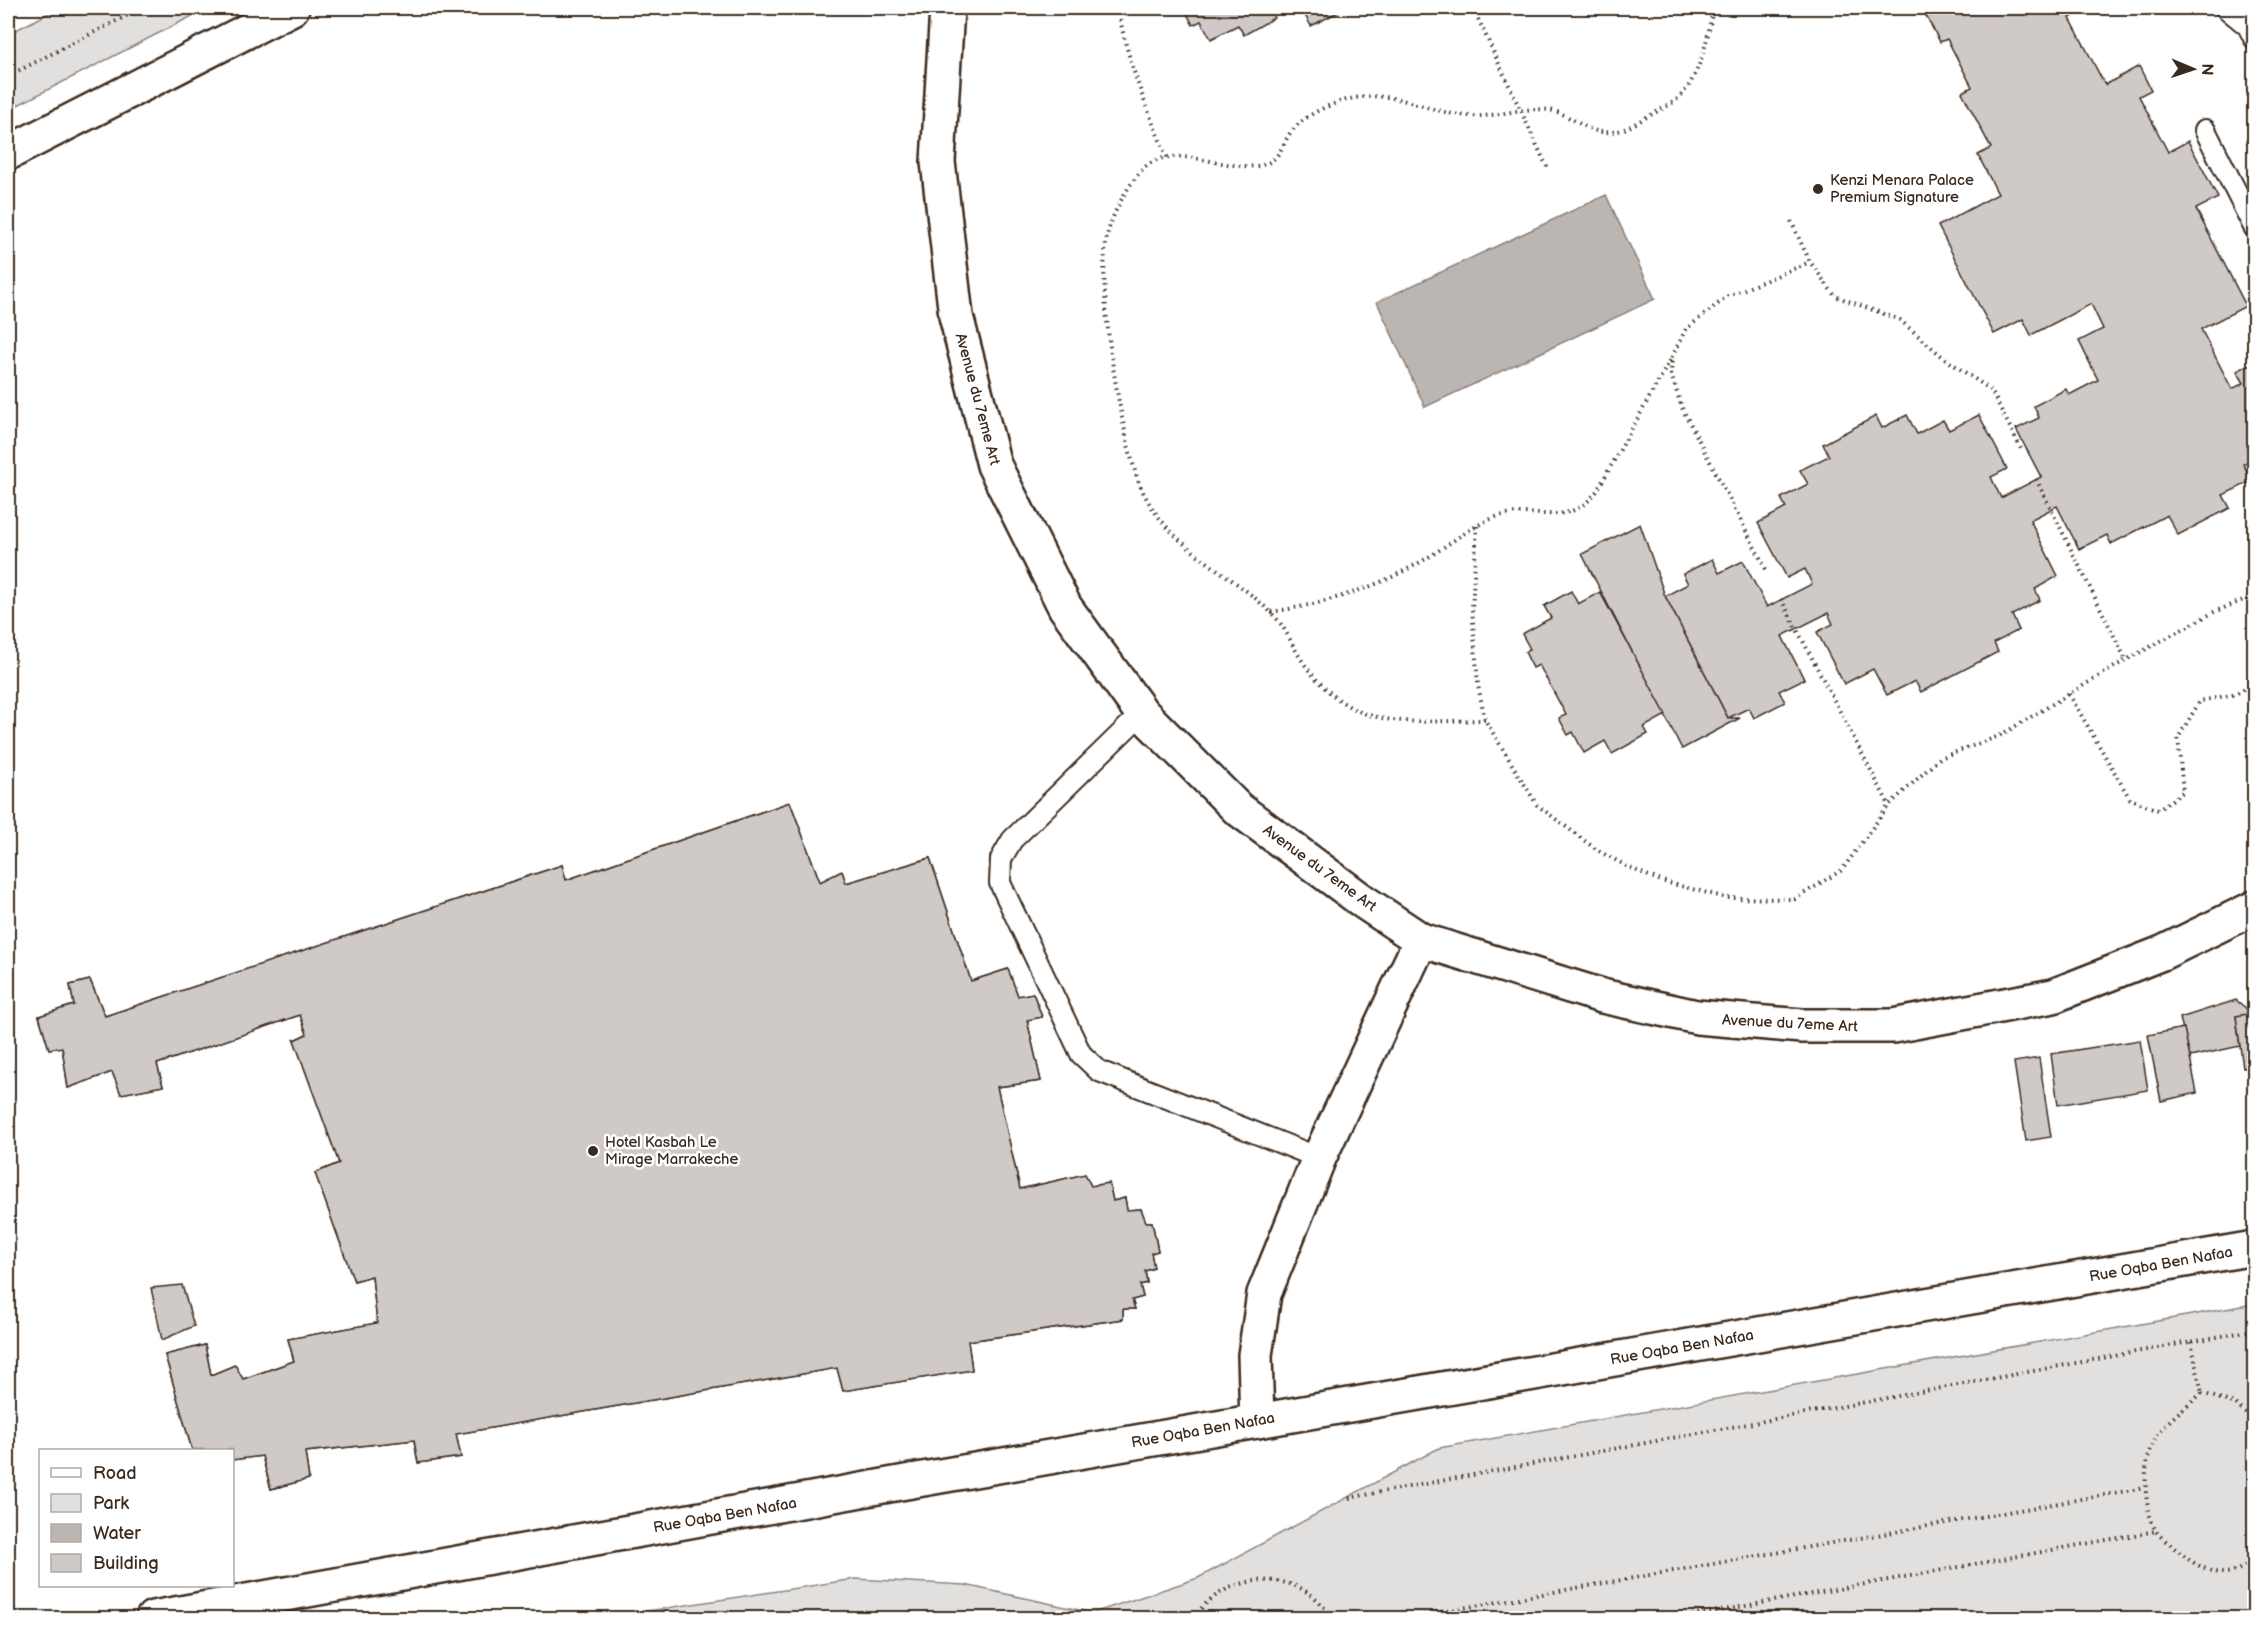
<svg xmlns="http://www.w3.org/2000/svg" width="2262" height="1626" viewBox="0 0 2262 1626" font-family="'Balsamiq Sans',sans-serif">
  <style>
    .green { fill: #e2e0de; stroke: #8e857e; stroke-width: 1.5 }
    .water { fill: #bcb6b3; stroke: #887e77; stroke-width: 1.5 }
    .building { fill: #cfcac7; stroke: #3b2a1e; stroke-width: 1.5; fill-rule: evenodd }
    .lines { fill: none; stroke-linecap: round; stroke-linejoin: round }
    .lane-casing { stroke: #3b2a1e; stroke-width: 24 }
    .street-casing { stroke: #3b2a1e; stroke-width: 38 }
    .secondary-casing { stroke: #3b2a1e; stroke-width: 38 }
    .primary-casing { stroke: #3b2a1e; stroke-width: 38 }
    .path { stroke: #3b2a1e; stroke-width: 4; stroke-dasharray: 1.5 4.5; stroke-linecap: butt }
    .lane { stroke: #fff; stroke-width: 20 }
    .street { stroke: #fff; stroke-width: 33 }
    .secondary { stroke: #fff; stroke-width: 33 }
    .primary { stroke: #fff; stroke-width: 33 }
    .poi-dot { fill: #3b2a1e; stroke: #fff; stroke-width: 2 }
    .labels { text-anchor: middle; stroke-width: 5; stroke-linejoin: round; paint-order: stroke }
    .poi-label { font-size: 15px; fill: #3b2a1e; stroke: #fff; text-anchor: start }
    .street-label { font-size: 15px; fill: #3b2a1e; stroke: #fff }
  </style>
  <rect width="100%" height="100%" fill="#fff"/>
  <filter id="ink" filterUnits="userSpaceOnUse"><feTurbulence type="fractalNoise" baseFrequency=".0167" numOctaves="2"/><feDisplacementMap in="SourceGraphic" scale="12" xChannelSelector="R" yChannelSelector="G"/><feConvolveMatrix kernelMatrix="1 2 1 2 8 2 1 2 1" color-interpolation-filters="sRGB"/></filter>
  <g filter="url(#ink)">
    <g class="green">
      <path d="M59,8H208L8,110V34Z"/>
      <path d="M2254,1304V1618H602L855,1579L965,1585L1093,1613L1198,1578L1439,1448Z"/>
    </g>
    <path class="water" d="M1606,195L1655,299L1425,407L1377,302Z"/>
    <g class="building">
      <path d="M1184,8H1269L1274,18L1244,35L1238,25L1211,39L1201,21L1193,25Z"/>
      <path d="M1301,8H1346L1311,26Z"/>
      <path d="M1922,8H2086L2070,18L2105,85L2139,66L2151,90L2139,96L2168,152L2188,141L2218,198L2196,209L2246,306L2201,329L2232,389L2244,383L2237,371L2254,362V458L2243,464L2252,481L2223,495L2230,508L2178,535L2167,515L2111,544L2107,535L2079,549L2057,506L2030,520L2058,576L2035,589L2040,600L2012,615L2019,630L1994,643L1998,652L1921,692L1915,681L1887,695L1873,669L1844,684L1817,632L1833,624L1828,613L1782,636L1804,679L1779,691L1785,702L1754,718L1749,708L1728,718L1665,596L1688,584L1683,574L1712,559L1719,573L1743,561L1767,607L1812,584L1805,569L1787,578L1758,523L1786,508L1781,498L1808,484L1800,470L1829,456L1823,444L1876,416L1882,428L1907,415L1917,434L1943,420L1949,430L1979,415L2007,469L1991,477L2001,498L2041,477L2016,429L2039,418L2034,406L2066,389L2069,395L2098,380L2079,341L2103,329L2091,304L2031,335L2023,319L1994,334L1938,226L1998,194L1978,155L1991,148L1962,92L1972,87L1947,39L1940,42Z"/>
      <path d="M1640,524L1665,596L1728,718H1740L1682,749L1582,554Z"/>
      <path d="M1571,591L1578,604L1600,592L1666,715L1644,727L1648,734L1612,754L1605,741L1584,753L1573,732L1568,735L1559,718L1566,715L1539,665L1533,668L1525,652L1530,649L1522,634L1551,618L1544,606Z"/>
      <path d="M790,802L820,882L842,871L846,883L930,858L971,981L1008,969L1018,996L1033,993L1042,1017L1027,1020L1041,1081L997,1087L1020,1189L1085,1174L1091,1186L1109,1183L1113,1201L1125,1198L1127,1210L1141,1209L1146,1222H1152L1158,1251L1151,1253L1154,1268L1145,1271L1147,1283L1140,1285L1143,1297L1132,1300L1135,1309H1123V1319L968,1341L972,1370L843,1391L837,1368L456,1434L461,1457L418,1463L414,1440L305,1452L309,1479L271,1489L262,1456L232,1460V1450H192L165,1355L205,1345L211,1375L235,1365L243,1379L294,1361L288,1339L377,1323L372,1276L354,1281L315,1173L339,1163L294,1040L307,1034L300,1015L157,1064L163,1086L121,1094L112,1072L68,1088L62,1047L49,1049L39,1016L74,1005L70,985L90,980L105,1016L562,865L566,880ZM810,934L844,1043L833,1059L850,1072L870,1188L890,1185L899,1214L922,1207L920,1220L815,1246L810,1227L724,1247L719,1234L652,1248L657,1268L463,1304L439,1241L457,1233L432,1165L415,1174L376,1059L539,1001L551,1031L659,999L652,977Z"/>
      <path d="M790,802L820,882L842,871L846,883L930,858L971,981L1008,969L1018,996L1033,993L1042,1017L1027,1020L1041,1081L997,1087L1020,1189L1085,1174L1091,1186L1109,1183L1113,1201L1125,1198L1127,1210L1141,1209L1146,1222H1152L1158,1251L1151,1253L1154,1268L1145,1271L1147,1283L1140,1285L1143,1297L1132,1300L1135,1309H1123V1319L968,1341L972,1370L843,1391L837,1368L456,1434L461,1457L418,1463L414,1440L305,1452L309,1479L271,1489L262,1456L232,1460V1450H192L165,1355L205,1345L211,1375L235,1365L243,1379L294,1361L288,1339L377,1323L372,1276L354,1281L315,1173L339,1163L294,1040L307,1034L300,1015L157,1064L163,1086L121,1094L112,1072L68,1088L62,1047L49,1049L39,1016L74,1005L70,985L90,980L105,1016L562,865L566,880Z"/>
      <path d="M2236,1000L2253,1014L2236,1016L2240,1046L2190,1057L2180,1018Z"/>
      <path d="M2254,1013V1066L2243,1068L2236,1016Z"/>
      <path d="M2184,1028L2197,1093L2161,1101L2148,1035Z"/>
      <path d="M2140,1040L2148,1090L2058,1105L2051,1054Z"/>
      <path d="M2039,1058L2051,1137L2026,1141L2014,1062Z"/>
      <path d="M182,1285L194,1326L162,1340L151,1288Z"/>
    </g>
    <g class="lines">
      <g class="lane-casing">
        <g id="lane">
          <path d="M2226,8L2248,26L2254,38"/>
          <path d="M2205,130L2254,227"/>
          <path d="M1142,713L1012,840L1001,859L1000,883L1081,1054L1099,1071L1319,1158"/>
        </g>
      </g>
      <g class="street-casing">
        <g id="street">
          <path d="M947,8L938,162L956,316L994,465L1065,607L1142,713L1237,808L1364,902L1421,940L1602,996L1697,1017L1802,1026H1893L2053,996L2162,953L2254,908"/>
          <path d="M1257,1421L1255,1355L1264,1294L1319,1158L1421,940"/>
        </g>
      </g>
      <g class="secondary-casing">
        <path id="secondary" d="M153,1618L900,1483L2254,1248"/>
      </g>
      <g class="primary-casing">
        <path id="primary" d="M8,153L292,8"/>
      </g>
      <g class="path">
        <path d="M1118,8C1127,60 1146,108 1167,157"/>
        <path d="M1473,8L1547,167"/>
        <path d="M8,76L142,8"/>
        <path d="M1791,221L1810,262L1835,296L1900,320L1944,358L1991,390L2021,449"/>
        <path d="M2036,479L2126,660"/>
        <path d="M1477,526L1472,609L1478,685L1485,720L1537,805L1597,850L1630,868L1661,881L1727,898L1795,899L1842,870L1889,805L1940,758L1999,736L2126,660L2216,611L2254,596"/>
        <path d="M1766,569L1682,408L1671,374L1672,357L1686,329L1728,296L1810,262"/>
        <path d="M1781,599L1889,805"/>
        <path d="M1271,612C1323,604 1371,590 1417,564C1444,549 1467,528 1496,517C1533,504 1567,531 1597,491L1672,357"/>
        <path d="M2069,694L2130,799L2158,810L2183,792L2178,738L2200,701L2236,694L2254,682"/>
        <path d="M1485,720C1443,720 1393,728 1354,709C1329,696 1307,672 1294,647C1288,636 1283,625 1274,616C1240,579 1188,557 1158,516C1148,503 1139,486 1135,471C1119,417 1095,284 1108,232C1113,212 1129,183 1144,168C1170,142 1224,170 1257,166C1280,163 1280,147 1291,132C1305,114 1333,102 1355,98C1398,90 1428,113 1469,116C1496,118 1523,106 1549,110C1569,113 1583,130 1602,132C1618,134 1630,127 1643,119C1654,113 1665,108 1675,101C1700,81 1708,37 1713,8"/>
        <path d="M2191,1342L2202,1393"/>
        <path d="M2202,1393C2184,1409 2158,1426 2150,1450C2143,1472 2144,1509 2156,1531C2159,1536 2167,1542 2172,1546C2197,1568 2228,1588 2254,1557"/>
        <path d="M2202,1393L2236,1404L2254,1422"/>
        <path d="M1349,1498L2254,1330"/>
        <path d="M1194,1618C1217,1581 1274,1568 1310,1594C1319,1600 1327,1611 1333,1618"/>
        <path d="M1406,1618L2144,1488"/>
        <path d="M1680,1618L2156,1531"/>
      </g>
      <use href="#lane" class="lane"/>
      <use href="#street" class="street"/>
      <use href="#secondary" class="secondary"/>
      <use href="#primary" class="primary"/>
    </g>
  </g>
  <g class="poi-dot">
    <circle cx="1818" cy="189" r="6"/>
    <circle cx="593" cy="1151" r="6"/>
  </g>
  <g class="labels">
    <g class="poi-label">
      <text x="1830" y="185">Kenzi Menara Palace<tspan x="1830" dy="17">Premium Signature</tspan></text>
      <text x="605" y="1147">Hotel Kasbah Le<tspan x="605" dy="17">Mirage Marrakeche</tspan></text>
    </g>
    <g class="street-label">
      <text transform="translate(978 399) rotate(75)" y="5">Avenue du 7eme Art</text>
      <text transform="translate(1320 868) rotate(36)" y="5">Avenue du 7eme Art</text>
      <text transform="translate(1790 1023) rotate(3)" y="5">Avenue du 7eme Art</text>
      <text transform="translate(2161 1264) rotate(-10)" y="5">Rue Oqba Ben Nafaa</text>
      <text transform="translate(1682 1347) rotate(-10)" y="5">Rue Oqba Ben Nafaa</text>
      <text transform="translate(1203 1430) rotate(-10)" y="5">Rue Oqba Ben Nafaa</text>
      <text transform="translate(725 1515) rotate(-10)" y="5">Rue Oqba Ben Nafaa</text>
    </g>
  </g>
  <rect width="2262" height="1626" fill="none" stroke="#fff" stroke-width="30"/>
  <rect x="15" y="15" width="2232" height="1596" fill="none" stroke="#3b2a1e" stroke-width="2" filter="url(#ink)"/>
  <rect x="39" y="1449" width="195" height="138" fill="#ffffff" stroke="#b1aaa5" stroke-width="1.5"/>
  <rect x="51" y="1468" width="30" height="9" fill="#ffffff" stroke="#b1aaa5" stroke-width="1.5"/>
  <text x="93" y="1479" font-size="18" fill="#3b2a1e">Road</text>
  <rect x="51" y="1494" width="30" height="18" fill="#e2e0de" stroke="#b1aaa5" stroke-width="1.5"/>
  <text x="93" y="1509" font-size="18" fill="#3b2a1e">Park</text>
  <rect x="51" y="1524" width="30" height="18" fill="#bcb6b3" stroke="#b1aaa5" stroke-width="1.5"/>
  <text x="93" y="1539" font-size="18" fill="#3b2a1e">Water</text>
  <rect x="51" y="1554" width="30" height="18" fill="#cfcac7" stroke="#b1aaa5" stroke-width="1.5"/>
  <text x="93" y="1569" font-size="18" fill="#3b2a1e">Building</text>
  <g transform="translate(2193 69) rotate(92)" stroke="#ffffff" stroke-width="4.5" paint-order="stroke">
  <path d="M0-4.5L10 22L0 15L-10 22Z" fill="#3b2a1e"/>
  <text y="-9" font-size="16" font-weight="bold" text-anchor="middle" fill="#3b2a1e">N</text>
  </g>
</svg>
